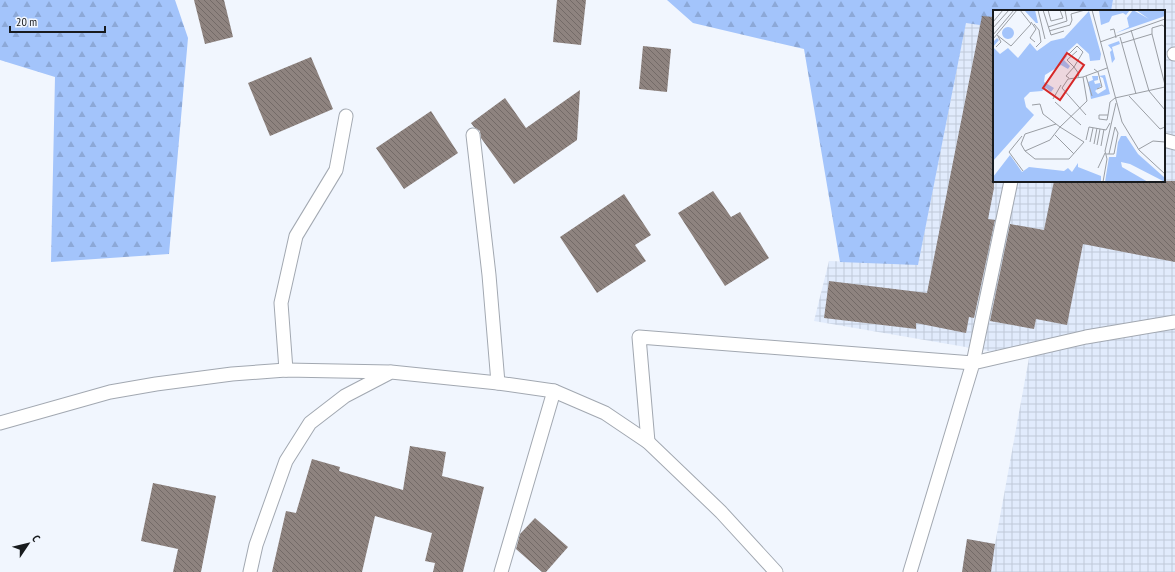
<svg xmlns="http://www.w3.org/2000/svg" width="1175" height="572" viewBox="0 0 1175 572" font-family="'PT Sans Narrow',sans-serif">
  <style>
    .industrial { fill: url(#industrial-grid) }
    .forest { fill: url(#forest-firs) }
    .building { fill: url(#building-back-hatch) }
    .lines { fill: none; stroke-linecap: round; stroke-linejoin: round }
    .lane-casing { stroke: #a2a8b1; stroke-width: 15 }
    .lane { stroke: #fff; stroke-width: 13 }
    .inset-road { fill: none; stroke: #9a9ea4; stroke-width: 1 }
    .view { fill: #d62828; fill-opacity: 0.15; stroke: #d62828; stroke-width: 2 }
    .inset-edge { fill: none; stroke: #181b1e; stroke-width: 2 }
  </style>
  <defs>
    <pattern id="industrial-grid" width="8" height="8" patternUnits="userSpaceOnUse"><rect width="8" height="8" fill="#e1ebfc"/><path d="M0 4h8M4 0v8" fill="none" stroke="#c0c9d8"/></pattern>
    <pattern id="forest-firs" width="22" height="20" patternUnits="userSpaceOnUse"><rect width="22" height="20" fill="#a3c4fb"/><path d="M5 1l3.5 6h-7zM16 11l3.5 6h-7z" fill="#8ca8d7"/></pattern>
    <pattern id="building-back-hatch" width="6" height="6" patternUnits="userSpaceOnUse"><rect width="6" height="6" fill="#8e837f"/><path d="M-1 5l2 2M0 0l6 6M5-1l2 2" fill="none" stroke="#736a67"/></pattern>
  </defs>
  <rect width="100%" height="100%" fill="#f1f6fe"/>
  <path class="industrial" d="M1113,0H1175V572H962L967,539L995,544L1029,358L814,321L829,261L918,264L966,22L994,27V181H1164V11H1111Z"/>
  <g class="forest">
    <path d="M0,0H175L188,38L169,254L51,262L55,77L0,60Z"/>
    <path d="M667,0H1113L1111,11H994V27L966,23L918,265L840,262L804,49L693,23Z"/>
  </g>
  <g class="building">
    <path d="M194,0H224L233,37L205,44Z"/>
    <path d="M557,0H586L581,45L553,42Z"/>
    <path d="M982,16L994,17V188L988,219L995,220L974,318L969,317L966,333L916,323V329L824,318L829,281L927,293Z"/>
    <path d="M643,46L671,49L667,92L639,89Z"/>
    <path d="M311,57L333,109L270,136L248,83Z"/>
    <path d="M580,90L577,140L514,184L481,138L480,131L474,127L471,123L505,98L526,128Z"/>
    <path d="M431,111L458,153L404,189L376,148Z"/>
    <path d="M1054,181H1175V262L1083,244L1067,325L1036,319L1034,329L990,321L1010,224L1044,230Z"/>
    <path d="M713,191L731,217L740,212L769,258L725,286L678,213Z"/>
    <path d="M624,194L651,235L635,245L646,261L597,293L560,237Z"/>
    <path d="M410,446L446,452L442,476L484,487L463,572H433L435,563L425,561L432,533L375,516L362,572H272L286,511L296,513L312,459L340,467L339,471L403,490Z"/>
    <path d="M153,483L216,496L201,572H173L178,549L141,541Z"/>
    <path d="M535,518L568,547L546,572H542L516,549L520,534Z"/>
    <path d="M967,539L995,544L991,572H962Z"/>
  </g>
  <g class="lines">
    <g class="lane-casing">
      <g id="lane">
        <path d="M1174,54H1175"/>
        <path d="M473,135L489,275L498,383"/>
        <path d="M1164,140L1175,143"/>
        <path d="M286,370L281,303L296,236L336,170L346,116"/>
        <path d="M0,423L110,392L156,384L232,374L286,370L390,372"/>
        <path d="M648,442L639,337L973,363L1011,181"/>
        <path d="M250,572L256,545L286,461L310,423L345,396L391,372L498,383L554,391L605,413L648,442L721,512L776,572"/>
        <path d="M501,572L554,391"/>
        <path d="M910,572L973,363L1086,337L1175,322"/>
      </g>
    </g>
    <use href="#lane" class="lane"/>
  </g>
  <g transform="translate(993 10)">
    <rect width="172" height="172" fill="#f1f6fe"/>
    <path d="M112,65L117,84L98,89L95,72L100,70L99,66H105V70L101,71L102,74L107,73L108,76L102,81L105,84L113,79L110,68L106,66Z" fill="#a3c4fb"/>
    <path d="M31,0H42L45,13H43ZM106,0H137L133,5L130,3L119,6L116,12L108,15ZM140,0L156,9L143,0H172V6L123,23L136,17L134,8ZM96,1L108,44L107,50L97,51L96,44L84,33L72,44L74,46L71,50L77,56L75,59L68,55L52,65L51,72L61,78L58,82L53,78L49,81L37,82L31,88L33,97L41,105L0,151V32L4,28L6,30L0,37L7,44L15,38L25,48L37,33L44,41L58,31L71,28ZM9 23a6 6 0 1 1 12 0a6 6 0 1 1-12 0ZM126,31L127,34L119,37L122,49L119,53L117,42L119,40L115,35ZM128,126H133L145,144L172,168V172L137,154L128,152L129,157L155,172H112L116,147H123L125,132ZM17,145L29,162L36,157L71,161L75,158L79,162L85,153V157L108,166V172H0V167Z" fill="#a3c4fb"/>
    <path class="inset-road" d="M45,0L52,29M50,0L58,25L71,21M55,0L58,11L70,8L67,0M99,0L129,112L146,140L172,164M0,12L10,0M38,12L43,19L37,28L42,32M41,14L46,20L48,32L43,37M55,17L74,11L72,0M0,18L16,0M117,20L121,19L123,28M138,20L156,81L172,100M56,21L77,15L79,10L78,4L92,0M159,24L172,75M0,25L21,0M4,25L18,36L38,14L27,0M127,27L143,84M0,29L24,0M107,32L172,9M129,33L159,24V18L169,15L172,17M3,37L8,32L5,26M76,44L84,36L90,42L81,57L86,64L85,67M101,59L105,62L109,77L104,79M93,66L99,86M90,67L75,69L69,78L93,105M76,68L73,66L81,57L74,50L84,41M136,86L167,119L172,117M60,89L68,75M62,92L88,115M39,95L47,94L50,104L67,117L94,91L90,67L114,58M115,105L114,110L106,109V105H115L117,92L122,88L172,77M62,125L81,144M29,126L16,142L30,161M93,130L96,117L113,120L117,113M97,132L100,118M101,134L104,118M104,135L107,119M108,136L111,119M146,139L160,131L172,132M32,141L42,149H76L91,132L67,117L57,130L32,141L28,134L32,124L63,114M113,144H116L122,117L125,123L121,144H116M105,158L112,143M110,172L114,149L112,141L123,93"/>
    <path class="view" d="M74,43L91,55L67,90L50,78Z"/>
    <rect width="172" height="172" class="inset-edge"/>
  </g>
  <g transform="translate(28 544) rotate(55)" stroke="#f1f6fe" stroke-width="3" paint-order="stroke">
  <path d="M0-3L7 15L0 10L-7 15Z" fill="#181b1e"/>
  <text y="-6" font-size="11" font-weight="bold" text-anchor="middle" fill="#181b1e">С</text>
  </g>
  <path d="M10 26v6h95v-6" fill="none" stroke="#181b1e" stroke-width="2"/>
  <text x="16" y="26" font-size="12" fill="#181b1e" stroke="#f1f6fe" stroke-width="3" paint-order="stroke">20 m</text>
</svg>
